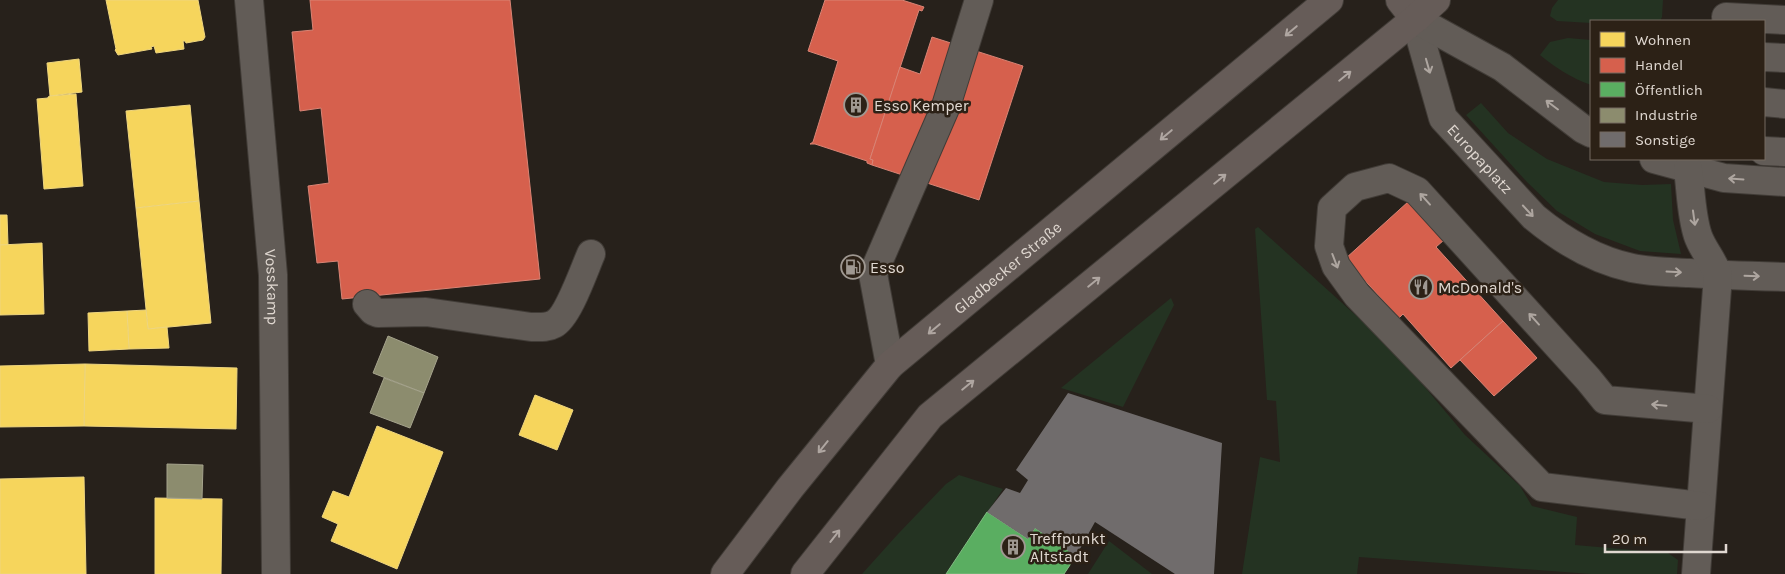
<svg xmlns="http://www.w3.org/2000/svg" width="1785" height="574" viewBox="0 0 1785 574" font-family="Karla,sans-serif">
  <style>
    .green { fill: #243322 }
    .homes { fill: #f6d55c; stroke: #efd67f }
    .shops { fill: #d6604d; stroke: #d98475 }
    .public { fill: #5aae61; stroke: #82bb83 }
    .industry { fill: #8c8c6e; stroke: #a5a38c }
    .building { fill: #706c6c }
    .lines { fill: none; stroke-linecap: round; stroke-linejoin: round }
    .minor-casing { stroke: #413c37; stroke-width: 30 }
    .major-casing { stroke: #413c37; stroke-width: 30 }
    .minor { stroke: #625c57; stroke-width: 28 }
    .major { stroke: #665c58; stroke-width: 28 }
    .oneway { stroke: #afa6a1 }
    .oneway2 { stroke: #aea6a0 }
    .labels { text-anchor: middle; stroke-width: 5; stroke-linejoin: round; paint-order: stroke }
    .poi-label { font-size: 16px; fill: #e0d8d1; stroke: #2c2116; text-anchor: start }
    .street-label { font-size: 16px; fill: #e0d8d1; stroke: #2c2116 }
  </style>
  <rect width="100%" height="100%" fill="#27211b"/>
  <g class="green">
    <path d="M1558,0H1663L1662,17L1660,21H1591V23L1557,21L1550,16L1552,8Z"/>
    <path d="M1568,38L1591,40V85C1571,78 1556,68 1540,55L1550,42Z"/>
    <path d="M1481,103L1508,133L1547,159L1604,182L1642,185L1671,184L1673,220L1681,254L1640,251L1595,234L1557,211L1527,182L1466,115Z"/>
    <path d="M1258,227L1393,349L1465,435L1520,486L1532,506L1577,517L1575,545L1668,553L1678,560L1677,574H1591L1359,557L1357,574H1242L1260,457L1280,462L1276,401L1267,400L1255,229Z"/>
    <path d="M1171,298L1174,305L1123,407L1061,388Z"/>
    <path d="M959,475L1003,489L946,574H862L898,534L946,484Z"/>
    <path d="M1109,541L1152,574H1088Z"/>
  </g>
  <g class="homes">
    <path d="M106,0H198L205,37L203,40L186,43L185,41H183L184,49L156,53L154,46L151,47L152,49L118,55L115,50L116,49Z"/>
    <path d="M79,59L82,92L50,96L47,63Z"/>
    <path d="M76,94L83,186L44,189L37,99L48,98V97L50,96Z"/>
    <path d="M190,105L199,201L136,208L126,111Z"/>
    <path d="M199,201L211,323L148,329L136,208Z"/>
    <path d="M0,215H7L8,245H0Z"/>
    <path d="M42,243L44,314L0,315V245Z"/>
    <path d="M146,310L148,329L167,327L169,348L129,349L127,311Z"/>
    <path d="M127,311L129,349L89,351L88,313Z"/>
    <path d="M85,364L237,368L236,429L84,426Z"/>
    <path d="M85,364L84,426L0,427V366Z"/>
    <path d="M535,395L573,410L557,450L519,435Z"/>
    <path d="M377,426L443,452L397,569L331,541L338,524L322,517L333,491L349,497Z"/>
    <path d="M84,477L86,574H0V479Z"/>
    <path d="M155,498L222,499L221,574H155Z"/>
  </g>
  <g class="shops">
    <path d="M310,0H510L540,279L342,299L338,261L317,263L308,186L329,183L321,108L300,111L292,32L313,30Z"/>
    <path d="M825,0H902L924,7L922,11L919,10L870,159L873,160L872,165L867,163V161L815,144H810L813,142L838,61L808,51Z"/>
    <path d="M932,37L1023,66L979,200L872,165L873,160L870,159L900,67L920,74Z"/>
    <path d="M1409,201L1444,240L1436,247L1503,321L1451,368L1403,314L1399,318L1345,259Z"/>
    <path d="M1503,321L1537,358L1494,396L1460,360Z"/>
  </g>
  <path class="public" d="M987,512L1028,539L1035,528L1076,556L1064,574H946Z"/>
  <g class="industry">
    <path d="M388,336L438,357L424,393L373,373Z"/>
    <path d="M384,378L424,393L410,428L370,413Z"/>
    <path d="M167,464L203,465L202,499L167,498Z"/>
  </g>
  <path class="building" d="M1068,393L1222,443L1214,574H1175L1095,522L1076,556L1035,528L1028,539L987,512L1006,488L1020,493L1028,480L1016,470Z"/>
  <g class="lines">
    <g class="minor-casing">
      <g id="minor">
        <path id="s1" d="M249,0L273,275L276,574"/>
        <path d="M1726,17L1785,20"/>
        <path id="s2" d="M1415,19L1443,118L1534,217C1563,241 1595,260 1632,268C1651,272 1670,272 1689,273C1721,275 1753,276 1785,277"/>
        <path d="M1415,19L1502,67L1583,129L1591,133"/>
        <path d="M1764,57L1785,58"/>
        <path d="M1764,102L1785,104"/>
        <path d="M1764,151L1785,152"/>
        <path d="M1654,159L1724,178L1785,182"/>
        <path d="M1688,169C1691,191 1691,215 1698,236C1703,250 1713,260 1718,275L1696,574"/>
        <path d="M367,304L373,311L378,313L426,312L531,327C539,327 547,328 554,324C568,317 584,270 591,254"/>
        <path d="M890,365L873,274L946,106L979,0"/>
        <path d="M1700,506L1542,487L1357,295L1336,266L1329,246L1332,208L1355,187L1389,178L1417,191L1588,379L1605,400L1708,409"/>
      </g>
    </g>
    <g class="major-casing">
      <g id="major">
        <path d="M1400,0L1415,19"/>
        <path id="s3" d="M725,574L790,488L890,365L1329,0"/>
        <path d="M805,574L930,416L1415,19L1436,0"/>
      </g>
    </g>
    <use href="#minor" class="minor"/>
    <use href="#major" class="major"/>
  </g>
  <defs><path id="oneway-shaft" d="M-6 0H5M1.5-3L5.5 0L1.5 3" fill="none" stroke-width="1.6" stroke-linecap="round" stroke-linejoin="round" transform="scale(1.25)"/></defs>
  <g class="oneway">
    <use href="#oneway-shaft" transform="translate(1291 31) rotate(140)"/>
    <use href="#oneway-shaft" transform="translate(1345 76) rotate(-39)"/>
    <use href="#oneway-shaft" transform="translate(1166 135) rotate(140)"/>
    <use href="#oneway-shaft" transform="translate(1220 179) rotate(-39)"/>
    <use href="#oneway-shaft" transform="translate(1094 282) rotate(-39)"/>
    <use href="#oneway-shaft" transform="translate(934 329) rotate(140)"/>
    <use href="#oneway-shaft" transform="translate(968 385) rotate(-39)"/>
    <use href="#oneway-shaft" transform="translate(823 447) rotate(129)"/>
    <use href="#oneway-shaft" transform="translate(835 536) rotate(-52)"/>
  </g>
  <g class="oneway2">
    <use href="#oneway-shaft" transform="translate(1428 66) rotate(74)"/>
    <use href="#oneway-shaft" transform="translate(1552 105) rotate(-143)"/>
    <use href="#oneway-shaft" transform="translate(1736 179) rotate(-176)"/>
    <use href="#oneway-shaft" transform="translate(1425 199) rotate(-132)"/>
    <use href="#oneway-shaft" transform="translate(1528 211) rotate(47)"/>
    <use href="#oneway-shaft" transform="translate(1694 218) rotate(82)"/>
    <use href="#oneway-shaft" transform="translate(1335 261) rotate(69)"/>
    <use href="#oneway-shaft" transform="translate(1674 272) rotate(3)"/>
    <use href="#oneway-shaft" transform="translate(1752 276) rotate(2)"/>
    <use href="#oneway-shaft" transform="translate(1534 319) rotate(-132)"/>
    <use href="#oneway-shaft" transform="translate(1659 405) rotate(-175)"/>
  </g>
  <defs>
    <g id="building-ring" transform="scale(1.25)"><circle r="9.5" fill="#2c2116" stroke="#9f9891" stroke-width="1.5"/><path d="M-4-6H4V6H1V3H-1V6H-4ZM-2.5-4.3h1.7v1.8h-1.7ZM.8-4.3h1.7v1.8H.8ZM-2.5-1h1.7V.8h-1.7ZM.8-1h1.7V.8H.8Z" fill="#9f9891"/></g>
    <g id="fuel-ring" transform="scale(1.25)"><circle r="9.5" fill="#2c2116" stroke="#9f9891" stroke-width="1.5"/><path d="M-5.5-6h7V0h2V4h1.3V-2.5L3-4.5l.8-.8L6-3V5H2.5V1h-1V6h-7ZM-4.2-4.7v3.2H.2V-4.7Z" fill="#9f9891"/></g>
    <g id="restaurant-ring" transform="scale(1.25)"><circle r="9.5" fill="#2c2116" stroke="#9f9891" stroke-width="1.5"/><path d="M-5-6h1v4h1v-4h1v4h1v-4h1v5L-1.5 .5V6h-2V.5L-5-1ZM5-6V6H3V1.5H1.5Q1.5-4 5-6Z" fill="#9f9891"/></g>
  </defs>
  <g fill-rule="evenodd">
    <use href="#building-ring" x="856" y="105"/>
    <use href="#fuel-ring" x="853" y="267"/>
    <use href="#restaurant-ring" x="1421" y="287"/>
    <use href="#building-ring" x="1013" y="547"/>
  </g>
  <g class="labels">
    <g class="poi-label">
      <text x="874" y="111">Esso Kemper</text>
      <text x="870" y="273">Esso</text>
      <text x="1438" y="293">McDonald's</text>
      <text x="1030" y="544">Treffpunkt<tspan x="1030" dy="18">Altstadt</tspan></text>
    </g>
    <g class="street-label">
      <text dy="6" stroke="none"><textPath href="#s2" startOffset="158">Europaplatz</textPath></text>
      <text dy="6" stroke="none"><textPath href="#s3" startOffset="419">Gladbecker Straße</textPath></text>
      <text dy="6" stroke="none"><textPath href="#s1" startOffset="288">Vosskamp</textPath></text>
    </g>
  </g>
  <rect x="1590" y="20" width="175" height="140" fill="#2c2116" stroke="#746a61"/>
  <rect x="1600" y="32" width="25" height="15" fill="#f6d55c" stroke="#746a61"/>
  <text x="1635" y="45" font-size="15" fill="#e0d8d1">Wohnen</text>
  <rect x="1600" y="58" width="25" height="15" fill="#d6604d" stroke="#746a61"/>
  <text x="1635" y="70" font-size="15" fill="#e0d8d1">Handel</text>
  <rect x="1600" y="82" width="25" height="15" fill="#5aae61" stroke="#746a61"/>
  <text x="1635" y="95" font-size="15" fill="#e0d8d1">Öffentlich</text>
  <rect x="1600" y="108" width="25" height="15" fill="#8c8c6e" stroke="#746a61"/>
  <text x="1635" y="120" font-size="15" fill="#e0d8d1">Industrie</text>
  <rect x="1600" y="132" width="25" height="15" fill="#706c6c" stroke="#746a61"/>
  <text x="1635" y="145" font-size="15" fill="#e0d8d1">Sonstige</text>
  <path d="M1605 544v8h121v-8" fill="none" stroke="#e0d8d1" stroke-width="2.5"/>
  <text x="1612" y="544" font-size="15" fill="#e0d8d1" stroke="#2c2116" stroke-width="4" paint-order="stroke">20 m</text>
</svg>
